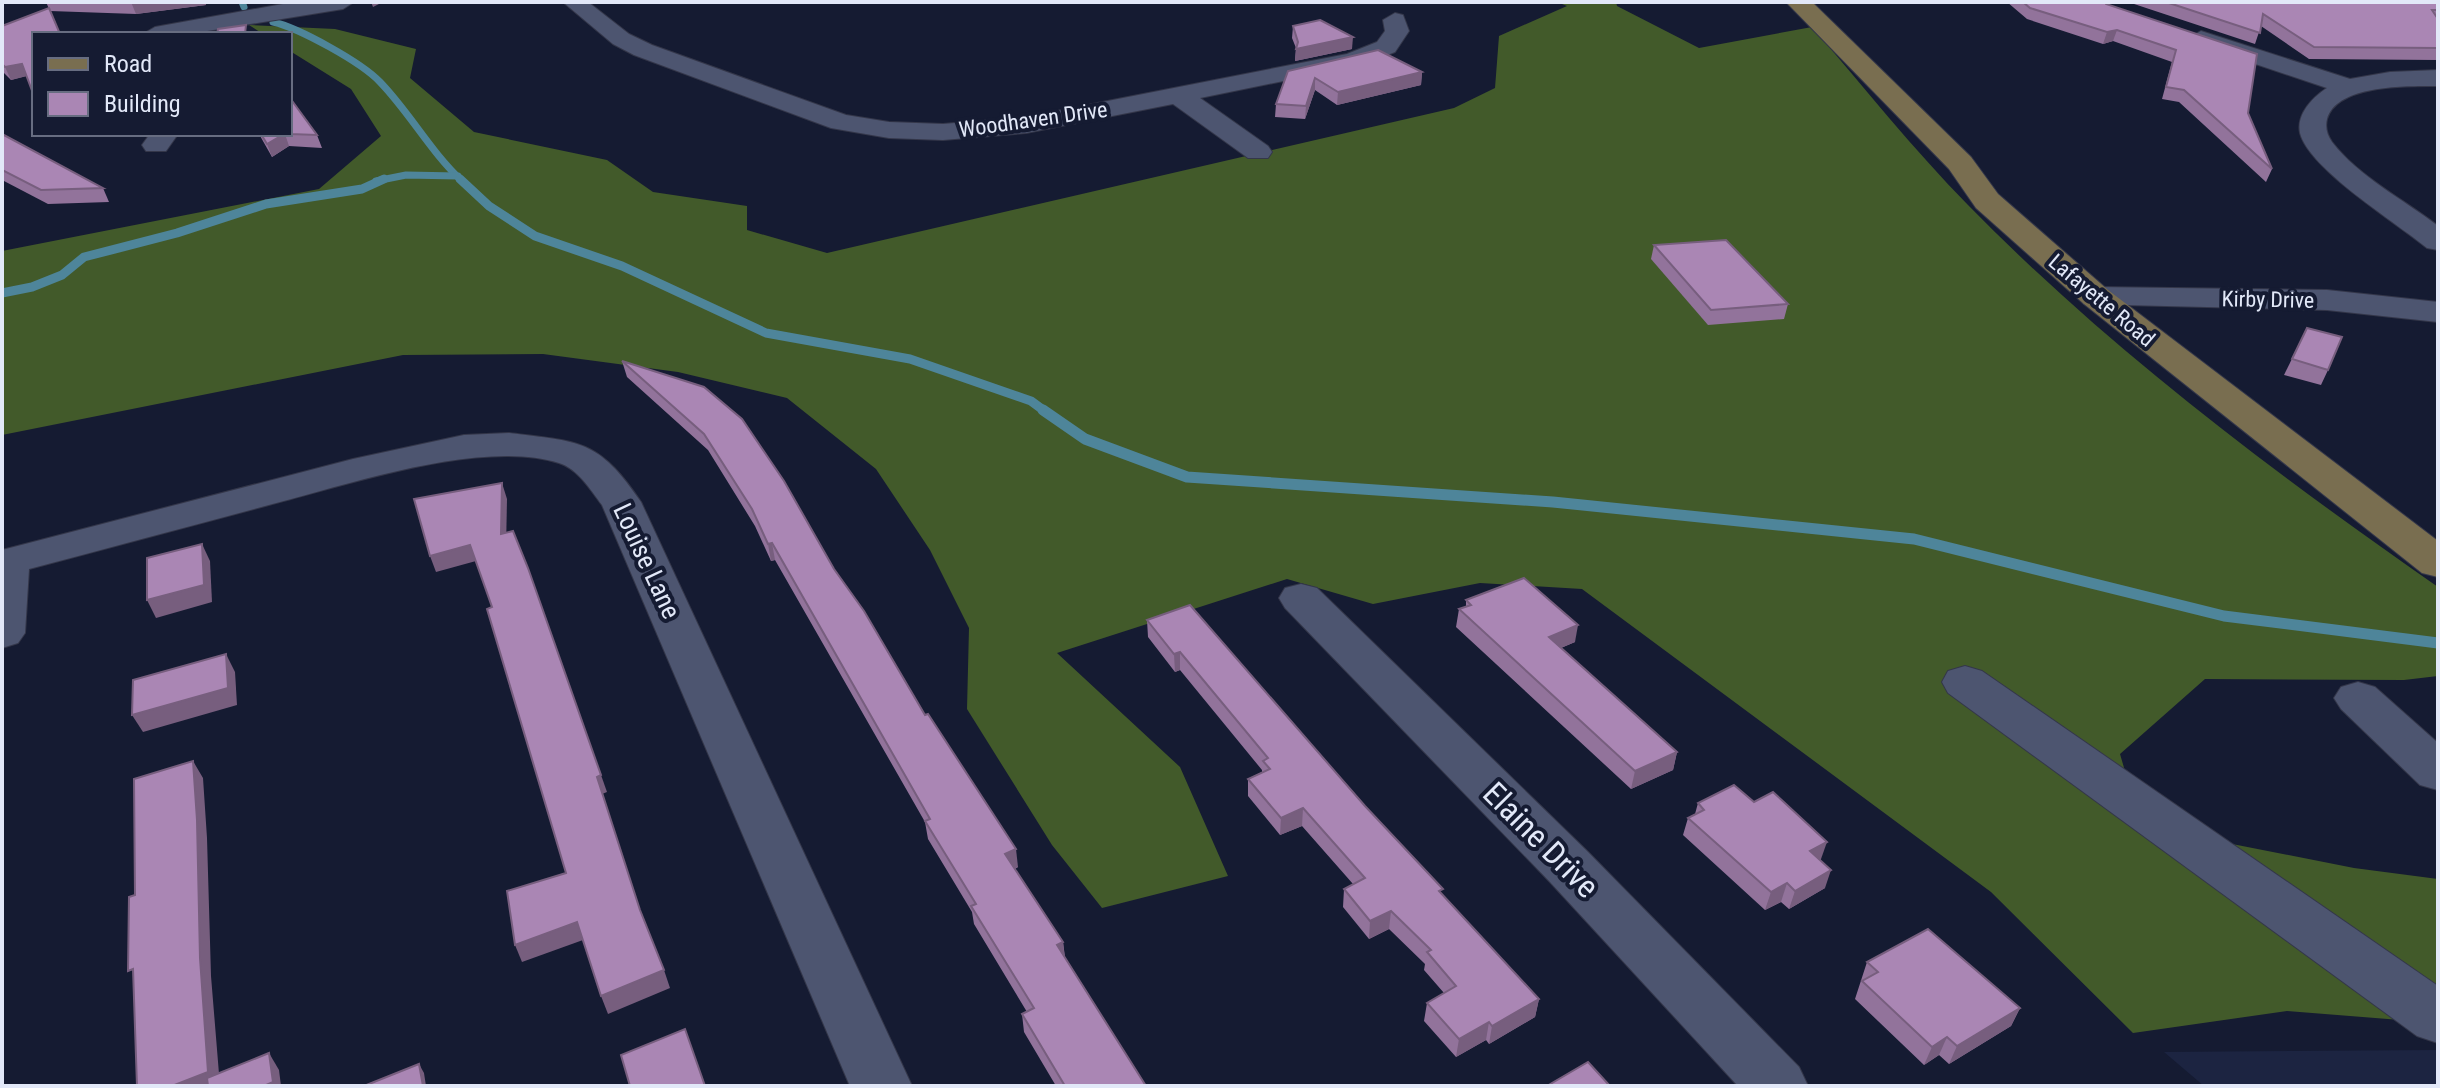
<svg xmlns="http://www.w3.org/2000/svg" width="2440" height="1088" viewBox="0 0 2440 1088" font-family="'Roboto Condensed',sans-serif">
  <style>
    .built { fill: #1c2441 }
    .forest { fill: #425a2a }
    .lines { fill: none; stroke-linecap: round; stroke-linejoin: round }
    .stream-far2 { stroke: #4e859a; stroke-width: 7 }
    .stream-far1 { stroke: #4e859a; stroke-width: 9 }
    .stream { stroke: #4e859a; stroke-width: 11 }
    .minor-casing { stroke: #34374a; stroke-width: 2 }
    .major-casing { stroke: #34374a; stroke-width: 2 }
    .minor { fill: #4d5570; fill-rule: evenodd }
    .major { fill: #796e50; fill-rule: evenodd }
    .wall { fill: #92739b }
    .shaded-wall { fill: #775e7e }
    .building { fill: #aa86b4; stroke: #775e7e; stroke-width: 2 }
    .labels { text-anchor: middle; stroke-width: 8; stroke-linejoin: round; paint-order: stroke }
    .far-street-label { font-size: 22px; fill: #e2e8f8; stroke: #151b32 }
    .street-label { font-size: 26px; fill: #e2e8f8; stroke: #151b32 }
    .near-street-label { font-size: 32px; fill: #e2e8f8; stroke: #151b32 }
  </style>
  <rect width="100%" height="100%" fill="#151b32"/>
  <path class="built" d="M2438,1050V1086H2204L2164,1052Z"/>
  <path class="forest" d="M1557,2H1616L1617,6L1699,48L1812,27C1863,86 1913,149 1968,205C2109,349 2273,472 2438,587V676L2404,680L2205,679L2120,754L2132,795L2217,841L2354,868L2438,879V1023L2287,1011L2133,1033L1991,892L1582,589L1480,583L1373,604L1287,579L1057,653L1180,767L1228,876L1102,908L1052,845L967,709L969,628L930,550L876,469L787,398L678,372L543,354L403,355L2,435V251L319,189L381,136L351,89L290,51V34H263L249,25L335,29L416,49L410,78L474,132L607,160L653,192L747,206V230L827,253L1454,108L1495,88L1499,36L1567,6Z"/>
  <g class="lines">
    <g class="stream-far2">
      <path d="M242,2L244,7"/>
      <path d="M273,22C299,28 361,62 380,82C410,113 430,151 462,181"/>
      <path d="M376,181L406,175L458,176"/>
    </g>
    <g class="stream-far1">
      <path d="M460,179L489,206L535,236L622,266L766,333L910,359L1031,401L1046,412"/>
      <path d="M2,293L32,287L62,275L84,257L177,233L266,204L362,189L384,179"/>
    </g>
    <path class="stream" d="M1043,410L1085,439L1187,477L1553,502L1914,539L2224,616L2438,643"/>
    <g class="minor-casing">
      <g id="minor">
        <path d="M294,2H354L343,9L189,34H143L155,27Z"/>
        <path d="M563,2H588L629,34L652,45L846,115L889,122L943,124L1026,117L1347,54L1377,42L1385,31L1383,20L1395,13L1403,15L1409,31L1395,52L1362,65L1200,98L1268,146L1272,152L1268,158H1248L1173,104L1026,133L943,140L889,138L831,128L634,55L613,44Z"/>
        <path d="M2201,31L2350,79L2390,72L2438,70V86C2409,86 2337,84 2327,119C2325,127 2327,135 2332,142C2359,177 2403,199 2438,226V250L2427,248C2397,223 2309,169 2300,133C2296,114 2313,97 2327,88L2193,43L2189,38Z"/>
        <path d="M150,134H178L166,151H146L142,145Z"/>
        <path d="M2096,287L2327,290L2438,302V322L2327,310L2084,304L2079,297L2084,290Z"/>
        <path d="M509,433C581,442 598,439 641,502L912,1086H850L602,505C590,489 578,469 559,463C481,438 344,486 265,506C186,527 108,548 29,569L25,633L18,643L2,648V550L353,459L464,435Z"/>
        <path d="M1301,584L1317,588L1588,852L1799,1067L1808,1086H1738L1550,882L1285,608L1279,598L1285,588Z"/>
        <path d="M1965,666L1982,671L2438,986V1043L2417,1036L1948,693L1942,682L1948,671Z"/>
        <path d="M2358,682L2375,687L2438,743V790L2420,785L2341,709L2334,698L2341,687Z"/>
      </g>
    </g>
    <g class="major-casing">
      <path id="major" d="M1786,2H1812L1971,157L1998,194L2108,290L2438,541V577L2422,573L2084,304L1976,208L1949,169Z"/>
    </g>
    <use href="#minor" class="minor"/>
    <use href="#major" class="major"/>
  </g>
  <g class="wall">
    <path d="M46,2H206V5L136,14L50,11Z"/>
    <path d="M2007,2H2105L2106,4L2257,54L2248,113L2272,169L2266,182L2179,102L2162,99L2172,62L2113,41L2103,44L2027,19Z"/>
    <path d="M2128,2H2438V60L2309,59L2261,26L2255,44Z"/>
    <path d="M2,26L26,76L11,80L2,71Z"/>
    <path d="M1293,26L1352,49L1295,61L1296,48L1292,38Z"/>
    <path d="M1288,71L1422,72L1421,85L1337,105L1315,90L1305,119L1275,117L1276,104Z"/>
    <path d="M2,134L103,188L109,202L48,204L4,181L2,176Z"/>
    <path d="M259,134L317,135L322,148L289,146L272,157Z"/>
    <path d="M1654,245L1788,304L1784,319L1708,325L1651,259Z"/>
    <path d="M2307,328L2328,370L2321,385L2284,375Z"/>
    <path d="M622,361L704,387L834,569L1018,867L1015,869L1063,942L1065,957L1146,1086H1056L1024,1032L1022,1014L1027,1012L974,924L972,912L928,839L925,822L775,560L771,561L755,526L708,450L627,377Z"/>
    <path d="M1466,600L1575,642L1561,648L1677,752L1673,770L1631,789L1456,627L1459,609L1466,607Z"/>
    <path d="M1147,620L1442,895L1539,999L1535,1017L1489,1044L1486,1040L1456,1057L1424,1021L1427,1003L1444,993L1424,970L1425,964L1389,929L1369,939L1343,907L1344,889L1353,884L1302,826L1280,835L1248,796V779L1262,772V770L1180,670L1175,672L1148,637Z"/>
    <path d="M1754,802L1821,859L1820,860L1825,888L1789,909L1781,902L1765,910L1683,835L1688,818L1695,814L1698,803Z"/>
    <path d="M1867,962L2020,1008L2011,1026L1949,1064L1939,1055L1924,1065L1855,999Z"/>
  </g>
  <g class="shaded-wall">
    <path d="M131,2H206V5L136,14Z"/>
    <path d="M371,2H383L373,7Z"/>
    <path d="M2117,30L2113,41L2103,44L2107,32Z"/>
    <path d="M1353,37L1352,49L1295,61L1296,49Z"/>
    <path d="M22,64L27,76L11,80L5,67Z"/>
    <path d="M1422,72L1421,85L1337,105L1338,92Z"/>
    <path d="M1315,78V90L1305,119L1306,106Z"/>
    <path d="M285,134L289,146L272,157L267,144Z"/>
    <path d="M502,483L507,499L506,550L501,534Z"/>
    <path d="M772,543L775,560L771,561L768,544Z"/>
    <path d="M202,544L210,561L212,602L156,618L147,600Z"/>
    <path d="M470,545L476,561L436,572L430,556Z"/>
    <path d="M1578,625L1575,642L1546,654L1549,637Z"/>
    <path d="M1180,652V670L1175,672L1174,654Z"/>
    <path d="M226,654L235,672L237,705L143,732L132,715Z"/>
    <path d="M1677,752L1673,770L1631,789L1635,771Z"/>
    <path d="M193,761L203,778L207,838L211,976L220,1086H172Z"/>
    <path d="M601,775L607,792L602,794L597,777Z"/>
    <path d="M1303,808L1302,826L1280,835L1281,818Z"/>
    <path d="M1827,842L1821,859L1804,869L1810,851Z"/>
    <path d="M1016,849L1018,867L1007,872L1005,854Z"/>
    <path d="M1831,870L1825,888L1789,909L1795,891Z"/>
    <path d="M1787,883L1781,902L1765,910L1771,892Z"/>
    <path d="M1391,911L1389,929L1369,939L1370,921Z"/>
    <path d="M577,922L583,940L522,962L515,945Z"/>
    <path d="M1063,942L1065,960L1057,945Z"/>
    <path d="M664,970L670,988L608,1014L601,996Z"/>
    <path d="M1539,999L1535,1017L1489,1044L1492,1026Z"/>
    <path d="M2020,1008L2011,1026L1949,1064L1957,1046Z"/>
    <path d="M1489,1022L1486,1040L1456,1057L1459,1039Z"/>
    <path d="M1947,1037L1939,1055L1924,1065L1932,1047Z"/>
    <path d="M269,1053L279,1070L281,1086H264Z"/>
    <path d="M419,1064L424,1073L426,1086H423Z"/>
  </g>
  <g class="building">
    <path d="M2023,2H2105L2106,4L2257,54L2248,113L2272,169L2184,90L2166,87L2176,50L2117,30L2107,32L2030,8Z"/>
    <path d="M2166,2H2438V10H2432L2438,19V48L2314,47L2263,14L2260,33Z"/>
    <path d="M49,8L60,34H34V96L22,64L5,67L2,64V26Z"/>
    <path d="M1320,20L1353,37L1296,49L1298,42L1293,26Z"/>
    <path d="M246,25L245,34H217L218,29Z"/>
    <path d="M1378,50L1422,72L1338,92L1315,78L1306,106L1276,104L1288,71Z"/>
    <path d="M290,98L317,135L290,134Z"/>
    <path d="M2,134L103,188L41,190L2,170Z"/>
    <path d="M261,134H284L267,144Z"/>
    <path d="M1726,240L1788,304L1711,310L1654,245Z"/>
    <path d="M2307,328L2342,337L2328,370L2292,359Z"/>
    <path d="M622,361L704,387L742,419L784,481L834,569L864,611L925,715L928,714L1016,849L1005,854L1063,942L1057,945L1146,1086H1065L1022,1014L1034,1008L971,906L976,904L925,821L930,819L772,543L768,544L752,509L704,434Z"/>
    <path d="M502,483L501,534L513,531L528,568L601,775L597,777L640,910L664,970L601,996L577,922L515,945L507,891L566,873L487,609L492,607L470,545L430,556L414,499Z"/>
    <path d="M202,544L204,585L147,600V558Z"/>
    <path d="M1524,578L1578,625L1549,637L1677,752L1635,771L1459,609L1471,605L1466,600Z"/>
    <path d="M1190,605L1365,806L1443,889L1439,891L1539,999L1492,1026L1489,1022L1459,1039L1427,1003L1456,986L1427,952L1431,950L1391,911L1370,921L1344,889L1365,878L1303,808L1281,818L1248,779L1270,769L1263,761L1268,758L1180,652L1174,654L1147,620Z"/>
    <path d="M226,654L228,688L132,715L133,680Z"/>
    <path d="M193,761L197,820L200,958L208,1072L172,1086H137L133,969L128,971L129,897L135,895L134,779Z"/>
    <path d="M1734,785L1754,802L1773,792L1827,842L1810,851L1831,870L1795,891L1787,883L1771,892L1688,818L1704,810L1698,803Z"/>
    <path d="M1928,929L2020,1008L1957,1046L1947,1037L1932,1047L1862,981L1878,972L1867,962Z"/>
    <path d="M685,1029L705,1086H630L621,1055Z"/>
    <path d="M269,1053L273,1082L264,1086H208L207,1078Z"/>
    <path d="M1588,1062L1610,1086H1547Z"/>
    <path d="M419,1064L423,1086H364Z"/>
  </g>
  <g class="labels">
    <g class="far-street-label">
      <text transform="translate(1033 119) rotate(-8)" y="8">Woodhaven Drive</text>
      <text transform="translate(2268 299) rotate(1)" y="8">Kirby Drive</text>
      <text transform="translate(2102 300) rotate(40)" y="8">Lafayette Road</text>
    </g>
    <g class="street-label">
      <text transform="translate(647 561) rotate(65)" y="9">Louise Lane</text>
    </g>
    <g class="near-street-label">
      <text transform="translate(1541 840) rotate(45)" y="11">Elaine Drive</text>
    </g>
  </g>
  <rect width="2440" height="1088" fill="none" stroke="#e2e8f8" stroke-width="8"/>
  <rect x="32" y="32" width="260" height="104" fill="#151b32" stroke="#676d81" stroke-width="2"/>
  <rect x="48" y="58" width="40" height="12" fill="#796e50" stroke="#676d81" stroke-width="2"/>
  <text x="104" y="72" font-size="24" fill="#e2e8f8">Road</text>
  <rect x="48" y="92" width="40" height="24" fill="#aa86b4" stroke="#676d81" stroke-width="2"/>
  <text x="104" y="112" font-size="24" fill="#e2e8f8">Building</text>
</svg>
